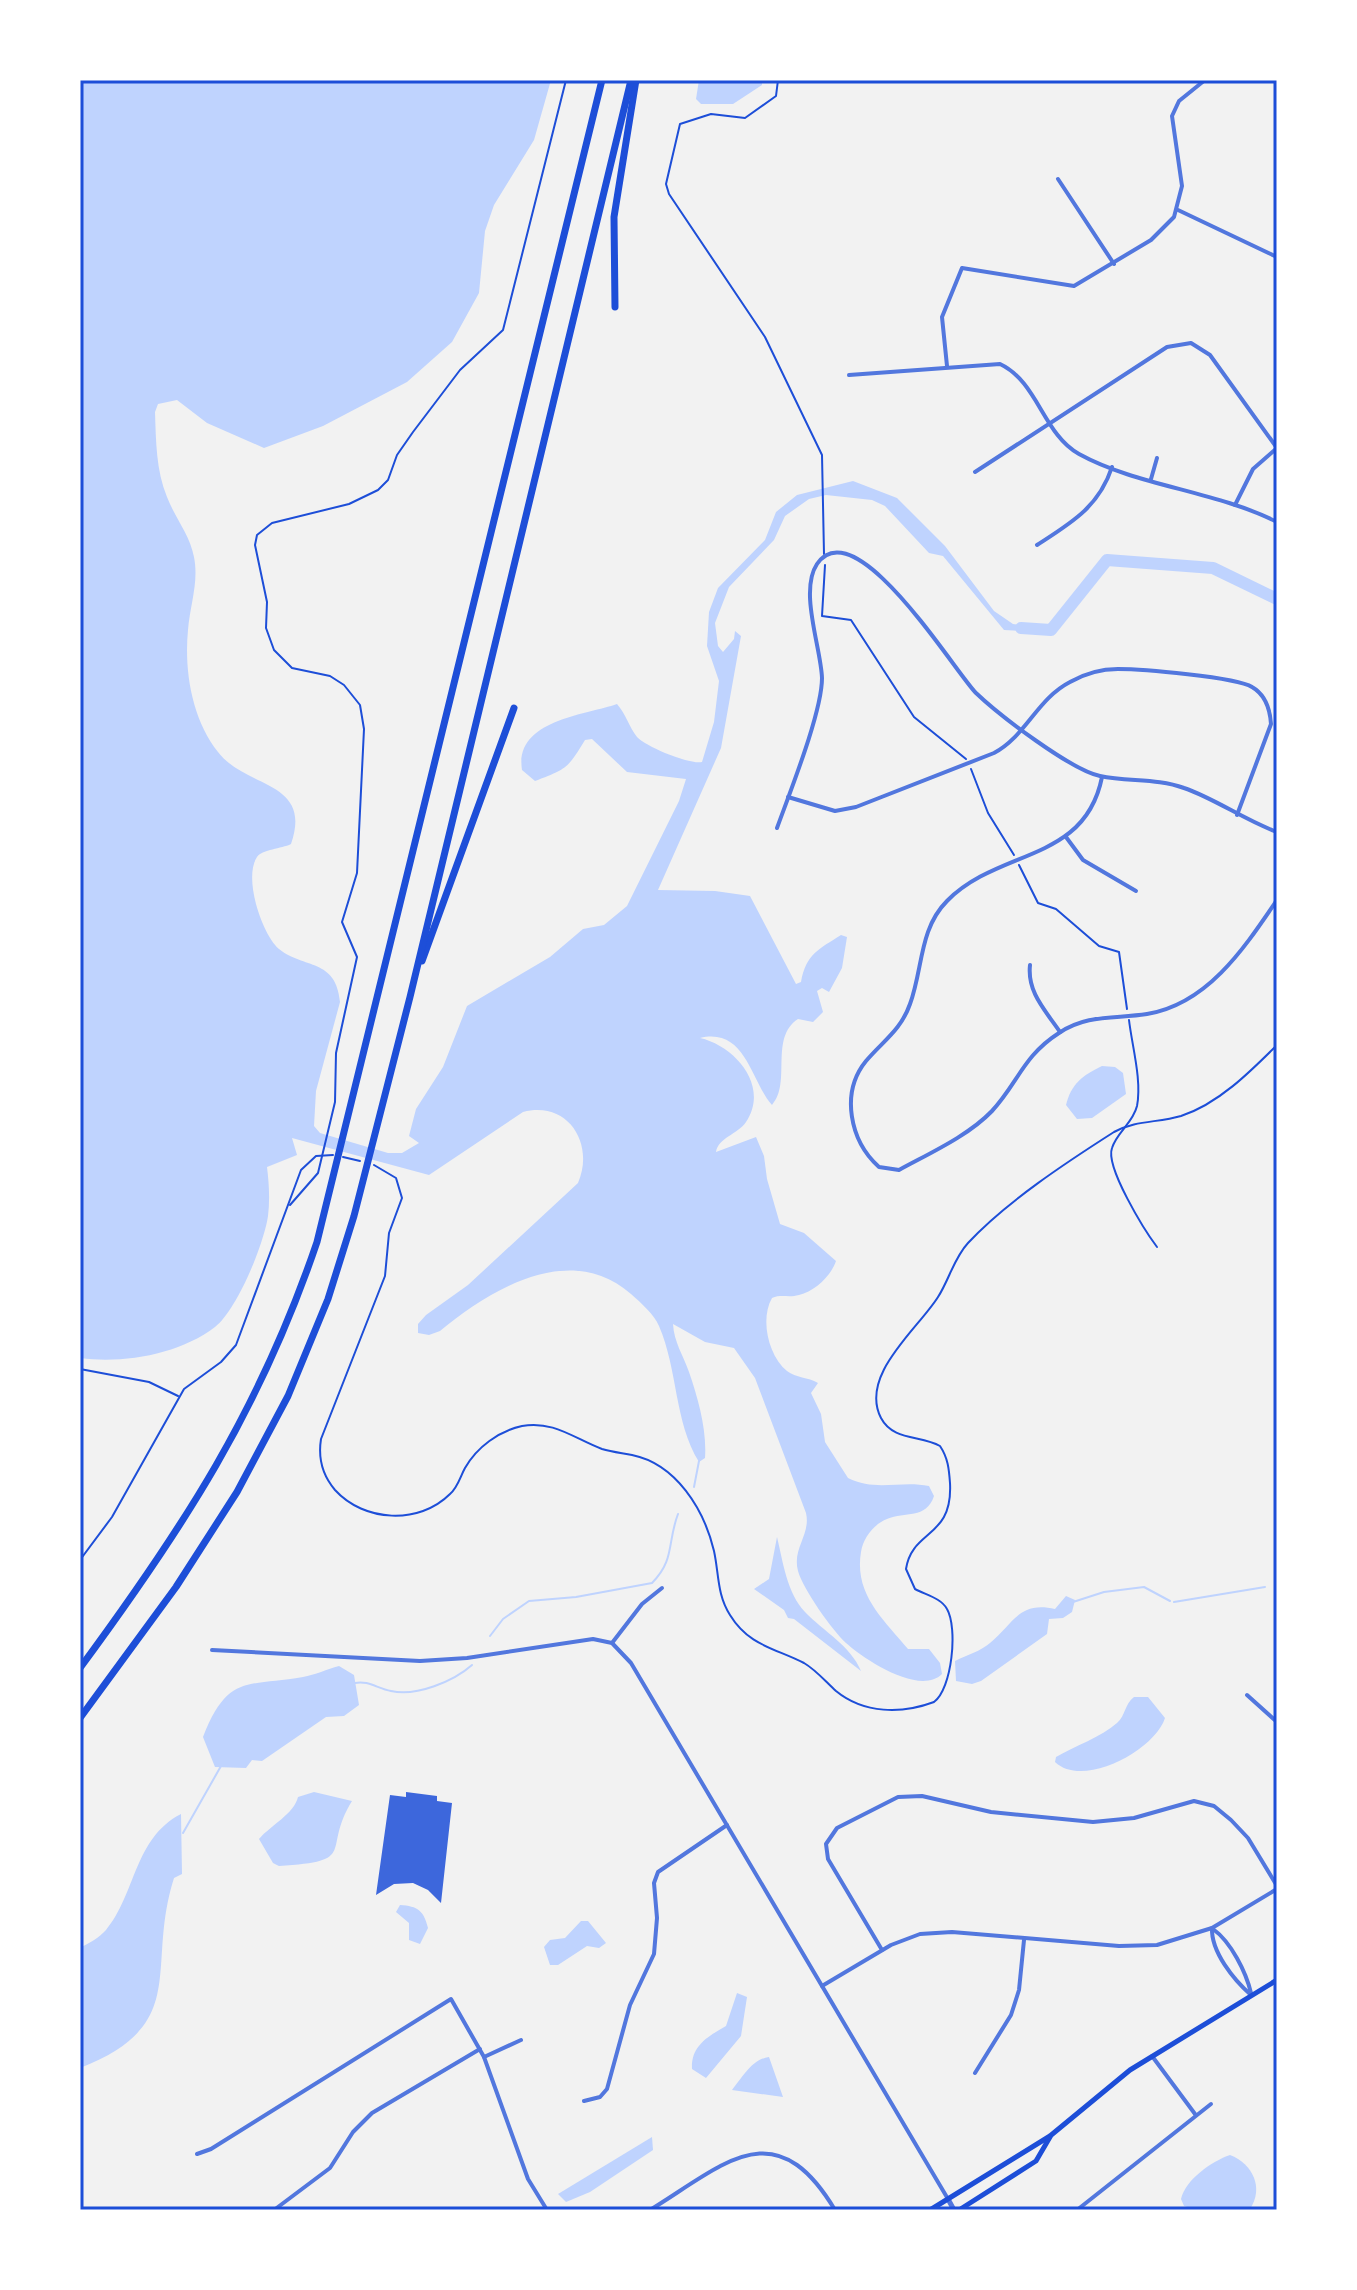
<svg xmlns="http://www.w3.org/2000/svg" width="1357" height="2290" viewBox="0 0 1357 2290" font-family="Manrope,sans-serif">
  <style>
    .water { fill: #bfd3fe }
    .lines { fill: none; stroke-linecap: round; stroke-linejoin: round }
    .stream { stroke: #bfd3fe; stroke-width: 2 }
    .river { stroke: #bfd3fe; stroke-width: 12 }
    .building { fill: #3d67dc }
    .path { stroke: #1d4ed8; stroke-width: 2 }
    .minor { stroke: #5277de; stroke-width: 4 }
    .tertiary { stroke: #5277de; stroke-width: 5 }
    .secondary { stroke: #1d4ed8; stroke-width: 5 }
    .motorway { stroke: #1d4ed8; stroke-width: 7 }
    .neatline { fill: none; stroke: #1d4ed8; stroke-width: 3 }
  </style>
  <rect width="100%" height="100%" fill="#f2f2f2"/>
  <g class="water">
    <path d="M80,80H551L534,140L494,205L485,231L479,293L452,342L407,382L323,426L264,448L207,423L177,400L158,404L155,412C156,441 156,470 167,497C175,518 190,535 194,557C199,582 190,605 188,630C184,671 192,719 218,752C246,789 313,780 291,844C281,849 263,849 257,857C243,878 262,934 279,949C304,969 336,958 340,1002L316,1091L314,1126L320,1133L388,1153H402L419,1143L409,1136L416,1109L443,1067L467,1006L550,957L583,929L604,925L627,906L679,801L686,779L627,772L592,739L585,740C568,768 567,769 535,781L522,770C514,720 586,715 617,704C626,714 629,727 637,737C646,747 691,765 702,762L714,722L719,681L707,646L709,612L718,588L765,540L776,512L797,495L853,481L897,498L945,546L994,611L1013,624L1036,627L1037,632L1004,630L943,556L929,553L885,506L872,500L826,495L809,499L785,516L774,540L729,587L715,623L718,646L723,652L734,639L735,631L741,636L721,748L658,890L715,891L750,896L796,984L801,982C806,954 819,949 841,935L847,937L842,968L829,992L822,988L817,991L823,1012L813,1022L798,1019C769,1038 792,1083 772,1105C751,1082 746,1027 700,1038C735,1046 770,1086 746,1122C738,1134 718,1138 716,1152L756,1137L764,1156L767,1179L780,1224L804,1233L836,1261C831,1276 815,1291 799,1295C789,1298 781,1294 772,1298C760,1319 768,1355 787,1371C796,1378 808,1377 818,1383L811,1393L821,1414L825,1442L848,1478C876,1492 901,1480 929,1486L934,1496C926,1520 905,1511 887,1519C874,1524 863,1538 861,1552C854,1594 883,1619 908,1649H929L940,1663L942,1674C920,1696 865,1660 846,1643C832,1630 803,1589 798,1571C792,1548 811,1535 806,1513L755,1378L734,1348L705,1342L673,1324C674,1342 683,1355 689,1372C698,1398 707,1430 705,1458L699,1462C674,1421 678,1370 659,1326C654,1314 641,1303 631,1294C571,1241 492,1288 440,1331L429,1335L418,1333V1324L426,1315L468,1285L578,1183C595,1144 568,1100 523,1112L429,1175L292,1138L297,1155L267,1167C269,1183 270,1200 268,1216C264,1244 237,1310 215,1327C180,1354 124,1364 80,1358Z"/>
    <path d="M699,80H762V85L733,104H701L696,99Z"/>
    <path d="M1102,1066L1115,1067L1123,1073L1126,1094L1092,1118L1077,1119L1066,1105C1071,1084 1083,1075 1102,1066Z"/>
    <path d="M777,1537C783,1562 787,1593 805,1612C823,1631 851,1646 861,1671L794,1619L788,1618L784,1610L754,1589L769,1579Z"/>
    <path d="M1066,1596L1075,1600L1072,1612L1063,1618L1049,1619L1047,1634L981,1681L972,1684L956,1681L955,1661C967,1655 981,1651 990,1643C1014,1623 1019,1601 1055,1609Z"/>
    <path d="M339,1666L354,1675L359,1705L344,1716L326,1717L262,1761L252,1760L246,1768L215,1767L203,1737C228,1673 248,1687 303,1677C315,1675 327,1669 339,1666Z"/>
    <path d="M1134,1697H1148L1165,1718C1155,1750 1083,1789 1055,1762L1056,1757C1075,1746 1101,1737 1117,1723C1126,1715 1124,1705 1134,1697Z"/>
    <path d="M314,1792L352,1801C321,1851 360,1861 279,1866L273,1863L259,1839C271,1825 294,1814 298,1797Z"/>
    <path d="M181,1814L182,1874L174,1878C145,1969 192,2024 80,2068V1948C89,1943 99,1938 106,1930C136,1894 134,1838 181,1814Z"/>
    <path d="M400,1905C418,1906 424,1911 428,1928L420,1944L409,1940V1923L396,1912Z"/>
    <path d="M581,1921H588L606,1943L599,1948L587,1946L558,1965H550L544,1947L550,1940L565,1938Z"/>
    <path d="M737,1993L747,1997L741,2036L706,2078L692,2069C691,2046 707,2037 726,2026Z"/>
    <path d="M769,2057L783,2097L732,2090C742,2078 752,2059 769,2057Z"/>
    <path d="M652,2137L653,2150L590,2192L566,2202L558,2194Z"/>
    <path d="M1230,2155C1253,2164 1264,2188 1250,2209L1197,2210L1184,2206L1181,2199C1185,2180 1212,2161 1230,2155Z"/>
  </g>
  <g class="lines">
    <g class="stream">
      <path d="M694,1487L699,1461"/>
      <path d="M1073,1602L1104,1592L1144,1587L1170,1601"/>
      <path d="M1174,1602L1265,1587"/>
      <path d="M490,1636L503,1619L529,1601L576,1597L652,1583C675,1560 667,1543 678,1514"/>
      <path d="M355,1683C368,1680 378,1689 391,1691C416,1697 454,1681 472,1665"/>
      <path d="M183,1833L221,1766"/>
    </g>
    <path class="river" d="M1021,628L1051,630L1107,560L1213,568L1277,599"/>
  </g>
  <path class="building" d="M406,1792L437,1796V1801L452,1803L441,1903L428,1890L413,1883L394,1884L376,1895L390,1795L406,1797Z"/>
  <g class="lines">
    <g class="path">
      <path d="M778,80L776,96L745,118L711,114L680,124L666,184L669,194L765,337L822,455L824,554"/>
      <path d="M825,565L822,616L851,620L914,717L966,759"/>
      <path d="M971,769L988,813L1014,855"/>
      <path d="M1019,865L1038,903L1056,909L1099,946L1119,952L1127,1009"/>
      <path d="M1129,1020C1132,1046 1142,1080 1137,1106C1133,1123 1117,1132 1112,1148C1105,1167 1145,1231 1157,1247"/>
      <path d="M343,1157L360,1161"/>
      <path d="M374,1165L396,1178L402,1198L389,1233L385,1276L321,1439C318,1458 323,1476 335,1490C364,1522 419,1525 450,1494C458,1487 460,1477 465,1468C477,1447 499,1431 522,1426C553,1420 575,1439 602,1449C612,1452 622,1453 632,1455C676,1464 704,1509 714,1551C719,1574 717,1595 730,1615C749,1646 775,1648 804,1663C816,1670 826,1682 836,1691C864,1714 902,1714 934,1702C952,1689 958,1628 947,1609C941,1598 926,1595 915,1589L906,1569C912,1529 953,1539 950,1483C949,1469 948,1458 940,1446C921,1435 893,1441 881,1418C859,1375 918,1329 938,1297C949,1280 954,1258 968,1243C1006,1202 1067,1162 1114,1132C1136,1120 1157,1123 1181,1116C1218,1104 1250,1072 1277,1045"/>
      <path d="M290,1205L318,1173L335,1102L336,1053L357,957L342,922L357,873L364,729L360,705L344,685L330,676L292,668L274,650L266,628L267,602L255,545L257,535L272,523L349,504L378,490L388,480L397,455L413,432L460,370L503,330L566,80"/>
      <path d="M80,1369L149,1382L178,1396"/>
      <path d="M80,1560L112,1517L184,1389L221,1362L236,1345L301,1170L316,1156L333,1155"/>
    </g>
    <g class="minor">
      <path d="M1058,179L1114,264"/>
      <path d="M1178,210L1277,257"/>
      <path d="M947,366L942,317L962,268L1074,286L1151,240L1174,217L1182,186L1172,116L1179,101L1205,80"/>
      <path d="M849,375L1000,364C1038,382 1043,434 1079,454C1137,486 1216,491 1277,522"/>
      <path d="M975,472L1167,347L1191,343L1210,355L1277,448L1253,469L1235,505"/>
      <path d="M1151,479L1157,458"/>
      <path d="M1037,545C1071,523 1099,507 1112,467"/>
      <path d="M1102,777C1085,863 999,848 947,901C919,929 923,969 910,1004C901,1030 883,1041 866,1061C840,1093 850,1141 879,1167L899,1170C930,1153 968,1136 992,1111C1018,1083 1023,1056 1059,1033C1087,1014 1115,1019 1147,1014C1208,1004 1245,947 1277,900"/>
      <path d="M788,797L835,811L856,807L994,753C1026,736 1037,699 1070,682C1084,674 1101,669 1118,669C1141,669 1236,677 1252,687C1266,695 1270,709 1271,724L1237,815"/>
      <path d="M777,828C790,792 822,712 822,678C821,648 799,591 817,564C855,508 955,672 976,693C999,715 1071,770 1100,776C1128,782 1157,778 1184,788C1216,799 1244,820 1277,832"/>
      <path d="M1066,837L1083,860L1136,891"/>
      <path d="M1030,965C1027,992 1045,1010 1060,1032"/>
      <path d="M612,1643L642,1604L662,1588"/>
      <path d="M212,1650L420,1661L467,1658L593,1639L612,1643L631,1663L948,2199"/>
      <path d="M1247,1695L1277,1722"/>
      <path d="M1212,1928C1211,1952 1234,1980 1251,1995"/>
      <path d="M1213,1929C1231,1942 1246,1972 1251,1993"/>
      <path d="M882,1950L828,1859L826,1844L837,1828L898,1797L922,1796L991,1812L1093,1822L1134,1818L1194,1801L1214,1806L1231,1820L1248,1838L1277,1886"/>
      <path d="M822,1986L891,1945L920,1934L952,1932L1119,1946L1157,1945L1212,1928L1277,1889"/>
      <path d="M1152,2056L1195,2114"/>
      <path d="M484,2057L521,2040"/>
      <path d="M975,2073L1011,2015L1019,1990L1024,1940"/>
      <path d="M584,2101L600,2097L607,2089L630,2005L654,1954L657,1918L654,1883L658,1872L727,1825"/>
      <path d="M197,2154L211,2149L451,1999L484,2057L528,2179L547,2210"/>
      <path d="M274,2210L330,2168L353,2132L372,2113L480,2049"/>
      <path d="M650,2210C725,2164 775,2110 835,2210"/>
      <path d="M1077,2210L1211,2104"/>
    </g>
    <path class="tertiary" d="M948,2199L954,2210"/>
    <g class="secondary">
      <path d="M930,2210L1050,2136L1130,2070L1277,1980"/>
      <path d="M959,2210L1036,2161L1050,2137"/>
    </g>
    <g class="motorway">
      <path d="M615,307L614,217L636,80"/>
      <path d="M422,961L514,708"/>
      <path d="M80,1668C184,1527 260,1410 317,1242L602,80"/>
      <path d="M80,1718L176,1587L237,1492L288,1396L328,1299L354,1216L410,997L631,80"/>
    </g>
  </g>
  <rect width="1357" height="2290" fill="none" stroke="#ffffff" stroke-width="164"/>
  <rect x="82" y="82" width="1193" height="2126" class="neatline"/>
</svg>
